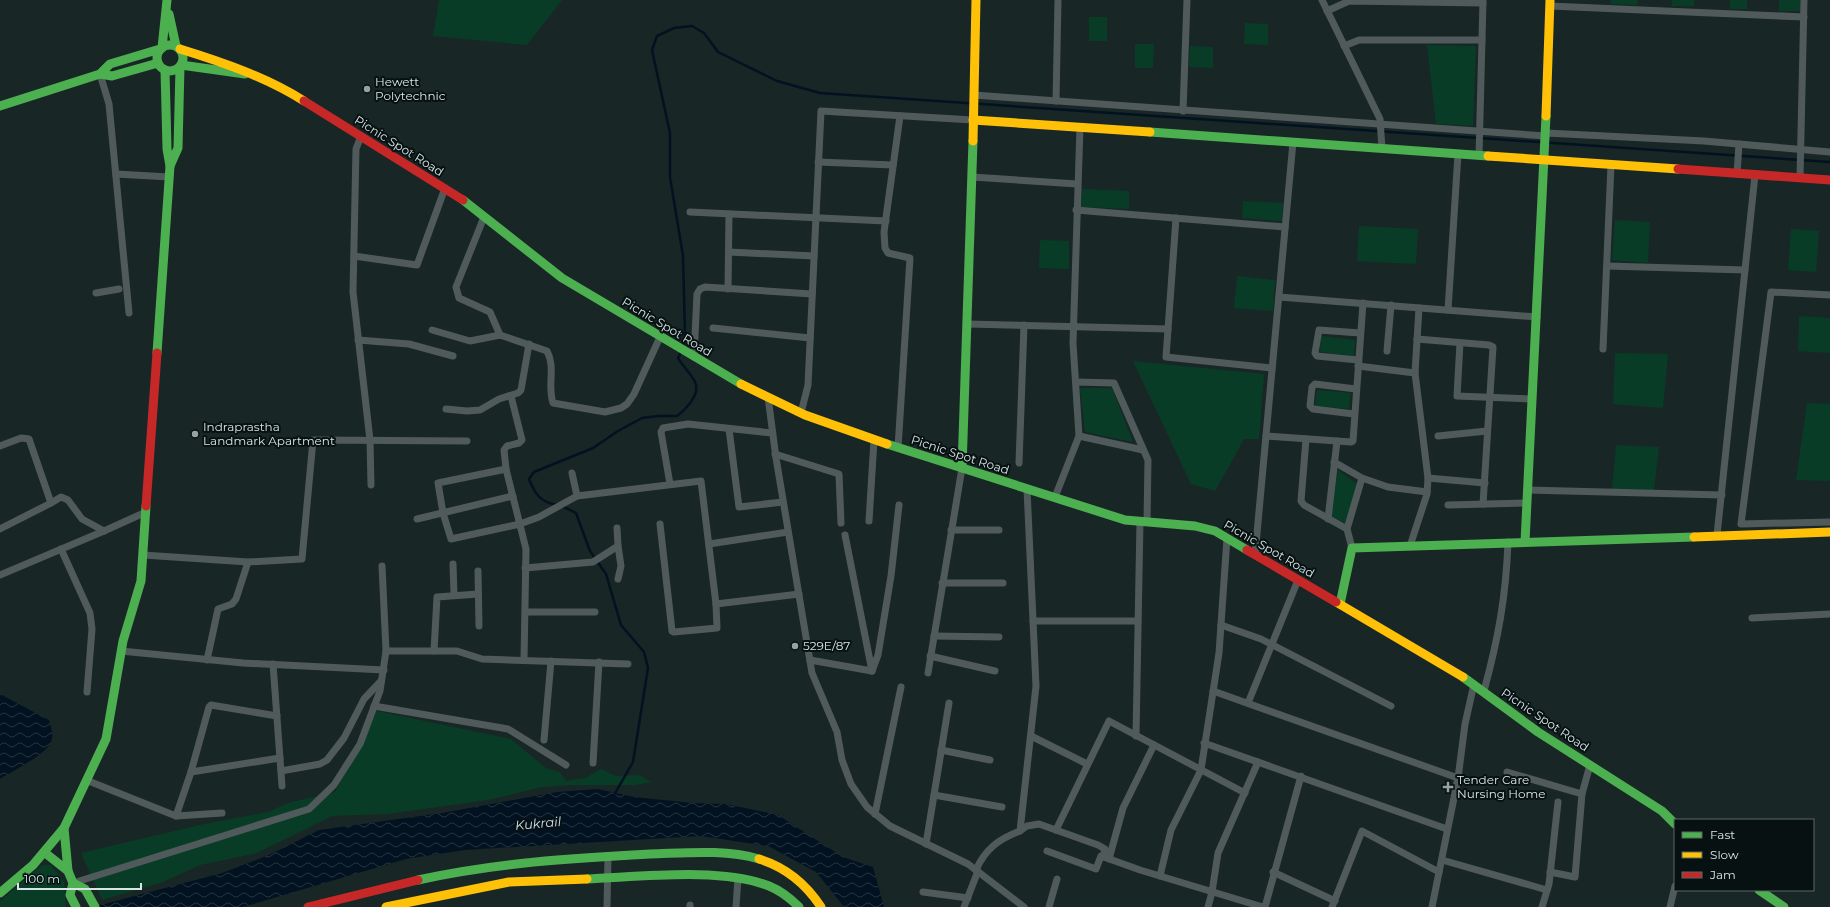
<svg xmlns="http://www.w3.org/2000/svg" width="1830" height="907" viewBox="0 0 1830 907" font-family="Montserrat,sans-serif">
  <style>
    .green { fill: #093c27 }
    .water { fill: url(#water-waves) }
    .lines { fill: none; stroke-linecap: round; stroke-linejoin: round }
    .stream { stroke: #021221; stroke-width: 2.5 }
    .street { stroke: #505a5a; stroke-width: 7 }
    .fast { stroke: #4caf50; stroke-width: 9 }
    .slow { stroke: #ffc107; stroke-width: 9 }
    .jam { stroke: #c62828; stroke-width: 9 }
    .poi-dot { fill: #94a2a2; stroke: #071112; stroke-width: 1.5 }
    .labels { text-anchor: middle; stroke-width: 4; stroke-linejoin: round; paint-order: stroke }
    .poi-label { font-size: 12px; fill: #d7e5e5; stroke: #071112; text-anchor: start }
    .street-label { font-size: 12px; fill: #d7e5e5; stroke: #071112 }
    .water-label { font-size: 13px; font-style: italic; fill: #cee1f0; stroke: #071112 }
  </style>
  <defs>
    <pattern id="water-waves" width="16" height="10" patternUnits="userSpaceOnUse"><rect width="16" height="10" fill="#021221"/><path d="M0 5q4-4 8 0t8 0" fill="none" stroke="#263441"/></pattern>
  </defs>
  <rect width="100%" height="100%" fill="#192626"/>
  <g class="green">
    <path d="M439,0H562L527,45L433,36Z"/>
    <path d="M1611,0H1638L1637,5L1611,4Z"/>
    <rect x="1672" y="0" width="22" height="6"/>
    <rect x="1730" y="0" width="17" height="9"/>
    <rect x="1779" y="0" width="21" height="11"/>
    <rect x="1089" y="17" width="18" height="24"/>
    <path d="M1245,23L1268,24V45L1244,44Z"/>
    <path d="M1135,44H1154L1153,68H1135Z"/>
    <path d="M1427,45L1476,46L1473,126L1436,124Z"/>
    <path d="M1190,46L1213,47V68L1189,67Z"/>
    <path d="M1082,189L1129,191V209L1081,207Z"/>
    <path d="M1243,201L1283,203L1282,221L1242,218Z"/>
    <path d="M1615,220L1650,222L1648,263L1612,260Z"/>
    <path d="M1359,226L1418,229L1416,264L1357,261Z"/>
    <path d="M1791,229L1819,231L1816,272L1788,270Z"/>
    <path d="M1040,240L1069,241V269L1039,268Z"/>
    <path d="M1237,276L1275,280L1273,311L1234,308Z"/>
    <path d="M1799,316L1830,318V353L1798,351Z"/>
    <path d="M1321,336L1355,340L1354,356L1320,352Z"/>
    <path d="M1615,353L1668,354L1663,408L1613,404Z"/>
    <path d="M1133,361L1264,374L1259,439H1244L1215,491L1191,484Z"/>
    <path d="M1080,388H1112L1133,442L1085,432Z"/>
    <path d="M1317,390L1351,393L1349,409L1315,406Z"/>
    <path d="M1807,403L1830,404V481L1796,480Z"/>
    <path d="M1616,445L1659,447L1654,490L1612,489Z"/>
    <path d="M1338,470L1357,484L1345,523L1331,516Z"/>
    <path d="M377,711L511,739L546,768L560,772L566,781L585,778L601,769L616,776L639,775L651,782L636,785H569L542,787L488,800L387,814L332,816L257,853L200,865L163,882L102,900L81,853L204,824L268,812L288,803L335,792L361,746Z"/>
    <path d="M42,865H51L64,882L66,907H0V901Z"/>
  </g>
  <g class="water">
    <path d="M0,694L49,720C51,728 54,734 51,742C47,754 11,772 0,779Z"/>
    <path d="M598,789L634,797L693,803L726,804L778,815L843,857L873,867L884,907H844L816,872L768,846L701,836L465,850L406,859L243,907H93L222,873L269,855L319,830L442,813L557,792Z"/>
  </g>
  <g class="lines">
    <g class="stream">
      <path d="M683,347L685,334L683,256L670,177V133L652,50L657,36L674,28L692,26L704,33L718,52L777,81L820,93L1830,162"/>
      <path d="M557,505C540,502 535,494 529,479L534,472L593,448L618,431L642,418L658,416H677C686,409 701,394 695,382C692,375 682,365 678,358L681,352"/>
      <path d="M562,506L576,513L590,551L606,574L621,625L644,652L648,668L633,762L614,795"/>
    </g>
    <g class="street">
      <path d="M1322,0L1380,119L1382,149"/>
      <path d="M1550,6L1804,17"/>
      <path d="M1327,11L1349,1L1483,3"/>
      <path d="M1344,46L1359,40H1482"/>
      <path d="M100,74L109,104L129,313"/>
      <path d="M974,95L1546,136"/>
      <path d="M1056,101L1058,0"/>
      <path d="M1183,111L1187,0"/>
      <path d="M1546,133L1704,141L1830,152"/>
      <path d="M361,136L356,149L353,292L370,440L371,485"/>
      <path d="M1479,156L1483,0"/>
      <path d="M818,162L893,165"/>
      <path d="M116,174L169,177"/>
      <path d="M1737,174L1739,144"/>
      <path d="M972,177L1077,184"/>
      <path d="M1800,178L1804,0"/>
      <path d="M1076,210L1285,227"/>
      <path d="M690,212L886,221"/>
      <path d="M484,217L456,287L459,298L490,312L500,335"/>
      <path d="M1176,218L1166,357L1272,368"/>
      <path d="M729,252L814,256"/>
      <path d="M354,256L417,265L445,188"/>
      <path d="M1607,266L1745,270"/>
      <path d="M728,289L729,214"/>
      <path d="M96,293L119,289"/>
      <path d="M1830,295L1771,292L1741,524L1830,522"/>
      <path d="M1279,297L1537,317"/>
      <path d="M1448,310L1458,154"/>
      <path d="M968,324L1168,329"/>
      <path d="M713,328L810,338"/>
      <path d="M432,330L470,341L500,335L547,351C556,368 547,385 553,403L605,412L621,408L627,404L634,394L660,337"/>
      <path d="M1417,339L1489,345L1493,347L1483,504"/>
      <path d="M358,340L409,344L453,356"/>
      <path d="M1460,343L1457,396L1532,399"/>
      <path d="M1603,349L1611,165"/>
      <path d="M1387,351L1391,305"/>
      <path d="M694,357L697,294L700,289L705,287L812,294"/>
      <path d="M1358,360L1317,356L1315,353L1319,330L1360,333"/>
      <path d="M1358,366L1415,373"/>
      <path d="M1076,382L1114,383L1148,460L1147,522"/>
      <path d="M511,396L522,440L519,443L507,446L504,450L506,469L526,549L524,660"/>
      <path d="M768,397L776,458L812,673L837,732L842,760L851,784L867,807L890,826L968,864L1024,907"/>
      <path d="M446,409L467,411L480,410L499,399L518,393L521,390L529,344"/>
      <path d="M801,413L808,385L821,111L973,120"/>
      <path d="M1354,414L1313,409L1310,406L1312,387L1315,384L1356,389"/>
      <path d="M729,429L739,507L783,502"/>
      <path d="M1079,436L1143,450"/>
      <path d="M1266,436L1351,442L1353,441L1363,303"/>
      <path d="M1438,436L1487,431"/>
      <path d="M1306,439L1301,501L1304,505L1347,529L1352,548"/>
      <path d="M0,446L21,438L29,439L51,503L0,529"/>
      <path d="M898,448L910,258L888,253L885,248L884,232L900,116"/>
      <path d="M775,454L839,474L841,523"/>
      <path d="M1334,462L1362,478L1388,487L1427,492"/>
      <path d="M1019,463L1024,325"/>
      <path d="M506,469L438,483L443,513L451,539L520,524L539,517L577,496L701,481L716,604L717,628L674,632L672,631L660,524"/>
      <path d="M572,473L577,496"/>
      <path d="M1428,478L1485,483"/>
      <path d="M670,484L661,432L663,428L688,424L772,433"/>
      <path d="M1527,490L1722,495"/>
      <path d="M1055,497L1079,436L1073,343L1080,127"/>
      <path d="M51,503L61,497L68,500L82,519L104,531"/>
      <path d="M1448,505L1527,503"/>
      <path d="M417,519L513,496"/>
      <path d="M1328,519L1337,441"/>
      <path d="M869,521L874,440"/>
      <path d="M1347,529L1362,478"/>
      <path d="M951,530H999"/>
      <path d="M845,535L872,671"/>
      <path d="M1717,535L1755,175"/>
      <path d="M709,544L788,532"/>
      <path d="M1410,546L1427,494L1428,478L1415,373L1419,308"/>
      <path d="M61,549L90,613L92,629L87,692"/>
      <path d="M143,555L248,562L302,559L313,440L467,441"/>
      <path d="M1255,555L1293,142"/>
      <path d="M453,564L454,595"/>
      <path d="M525,568L593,562L618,546L617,528"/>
      <path d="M478,571L479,626"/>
      <path d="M0,575L104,531L146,512"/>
      <path d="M618,579L621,566L618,546"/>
      <path d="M942,583H1003"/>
      <path d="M716,604L799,594"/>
      <path d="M526,612H595"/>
      <path d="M1752,618L1830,614"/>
      <path d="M1033,621H1138"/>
      <path d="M1221,625L1261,639L1391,706"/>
      <path d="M934,636L999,637"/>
      <path d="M121,651L243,663L384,670"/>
      <path d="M386,651H457L482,659L628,664"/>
      <path d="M434,651L437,597L478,594"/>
      <path d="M930,656L995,671"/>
      <path d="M207,660L218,609L232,604L236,599L248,562"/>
      <path d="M810,660L872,671"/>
      <path d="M273,664L282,786"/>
      <path d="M872,671L878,655L891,576L899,505"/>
      <path d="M928,673L962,468"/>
      <path d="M1213,691L1458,778"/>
      <path d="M1484,691C1498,639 1506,597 1508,542"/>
      <path d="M1248,703L1298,580"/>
      <path d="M374,706L508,729L566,765"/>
      <path d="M1031,736L1087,764"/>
      <path d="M1136,736L1140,521"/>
      <path d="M544,740L551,661"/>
      <path d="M1204,743L1447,829"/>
      <path d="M941,750L990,760"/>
      <path d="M593,763L599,662"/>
      <path d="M281,771L320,764L327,760L344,738L364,699L381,681"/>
      <path d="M191,772L280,758"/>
      <path d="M1507,772L1582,794L1575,877L1550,872"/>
      <path d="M86,780L176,816L222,813"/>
      <path d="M1582,794L1590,765"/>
      <path d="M934,795L1002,807"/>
      <path d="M875,814L901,687"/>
      <path d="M176,816L191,772L209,707L211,705L277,716"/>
      <path d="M1056,830L1109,721L1245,793"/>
      <path d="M1020,831L1027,826L1039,824L1098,845L1105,849L1103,857"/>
      <path d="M926,844L949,703"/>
      <path d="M1047,851L1096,869L1101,856L1140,870L1263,907"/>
      <path d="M1109,859L1123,808L1154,745"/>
      <path d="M1442,860L1547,890"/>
      <path d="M976,870C985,849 999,839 1020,831L1036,686L1027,489"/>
      <path d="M1273,872L1335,901"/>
      <path d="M1160,876L1171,830L1201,770L1219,653L1227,538"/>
      <path d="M73,883L309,809L334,785L360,744L380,691L386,651L382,566"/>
      <path d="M923,892L968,898"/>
      <path d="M607,907L608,856"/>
      <path d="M690,907V905"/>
      <path d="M736,907L738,878"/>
      <path d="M964,907L978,871"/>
      <path d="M1049,907L1057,879"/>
      <path d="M1208,907L1212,892L1218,853L1258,762"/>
      <path d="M1265,907L1301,776"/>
      <path d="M1332,907L1362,831L1439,872"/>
      <path d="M1432,907L1458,778L1465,724L1474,684"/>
      <path d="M1542,907L1549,884L1558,802"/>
      <path d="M1670,907L1675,886"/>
    </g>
    <g class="fast">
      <path d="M169,14L176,46"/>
      <circle cx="170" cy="58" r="13"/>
      <path d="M162,48L167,0"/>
      <path d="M181,65L245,74"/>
      <path d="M100,74L112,76L158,63"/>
      <path d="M0,106L100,74L110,64L160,49"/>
      <path d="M1150,132L1488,156"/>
      <path d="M170,166L178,148L180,67"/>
      <path d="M463,200L562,278L741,384"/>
      <path d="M157,353L170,166L167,149L165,70"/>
      <path d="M887,444L1125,520L1195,526L1215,531L1247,550"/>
      <path d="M962,468L973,141"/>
      <path d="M1525,542L1546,116"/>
      <path d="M1340,604L1352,548L1694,537"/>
      <path d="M1463,677L1538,732L1662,811L1675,824"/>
      <path d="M64,828L68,871"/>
      <path d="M44,852L68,871L73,883L85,889L95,907"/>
      <path d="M587,879C639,877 722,867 769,886C779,890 791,899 799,907"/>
      <path d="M418,880C495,863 572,858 650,854C686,853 724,849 759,859"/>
      <path d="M73,883L70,895L76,907"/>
      <path d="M1759,890L1784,907"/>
      <path d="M0,893L33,865L64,828L106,739L123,641L141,581L146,506"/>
    </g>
    <g class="slow">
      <path d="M180,49C222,62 266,77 304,101"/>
      <path d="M1546,116L1550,0"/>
      <path d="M973,120L1150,132"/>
      <path d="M973,141L976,0"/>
      <path d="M1488,156L1678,169"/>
      <path d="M741,384L805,415L887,444"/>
      <path d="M1694,537L1830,532"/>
      <path d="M1336,602L1463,677"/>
      <path d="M759,859C785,867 806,884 821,907"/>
      <path d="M386,907L509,882L587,879"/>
    </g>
    <g class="jam">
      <path d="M304,101L463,200"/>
      <path d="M1678,169L1830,180"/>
      <path d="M146,506L157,353"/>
      <path d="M1247,550L1336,602"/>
      <path d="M308,907L418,880"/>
    </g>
  </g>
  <g class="poi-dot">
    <circle cx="367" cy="89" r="4"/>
    <circle cx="195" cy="434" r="4"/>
    <circle cx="795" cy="646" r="4"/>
    <path d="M1446 781h4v4h4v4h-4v4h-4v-4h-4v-4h4z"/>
  </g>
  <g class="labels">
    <g class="poi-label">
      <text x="375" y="86">Hewett<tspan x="375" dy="14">Polytechnic</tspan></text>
      <text x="203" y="431">Indraprastha<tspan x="203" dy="14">Landmark Apartment</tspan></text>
      <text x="803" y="650">529E/87</text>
      <text x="1457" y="784">Tender Care<tspan x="1457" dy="14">Nursing Home</tspan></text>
    </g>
    <g class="street-label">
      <text transform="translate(399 146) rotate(32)" y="4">Picnic Spot Road</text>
      <text transform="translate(667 327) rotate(31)" y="4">Picnic Spot Road</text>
      <text transform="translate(960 455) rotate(18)" y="4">Picnic Spot Road</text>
      <text transform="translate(1269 549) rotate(30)" y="4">Picnic Spot Road</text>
      <text transform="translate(1545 720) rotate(34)" y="4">Picnic Spot Road</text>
    </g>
    <g class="water-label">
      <text transform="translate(538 823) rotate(-5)" y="5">Kukrail</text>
    </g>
  </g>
  <rect x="1674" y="819" width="140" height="72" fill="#071112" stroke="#5a6666"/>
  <rect x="1682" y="832" width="20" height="6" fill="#4caf50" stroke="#5a6666"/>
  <text x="1710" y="839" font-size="12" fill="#d7e5e5">Fast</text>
  <rect x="1682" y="852" width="20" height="6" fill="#ffc107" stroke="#5a6666"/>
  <text x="1710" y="859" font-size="12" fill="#d7e5e5">Slow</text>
  <rect x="1682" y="872" width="20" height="6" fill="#c62828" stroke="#5a6666"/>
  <text x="1710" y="879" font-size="12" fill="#d7e5e5">Jam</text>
  <path d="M18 883v6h123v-6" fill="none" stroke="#d7e5e5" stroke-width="2"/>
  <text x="24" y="883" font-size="12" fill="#d7e5e5" stroke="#071112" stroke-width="3" paint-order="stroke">100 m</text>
</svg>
